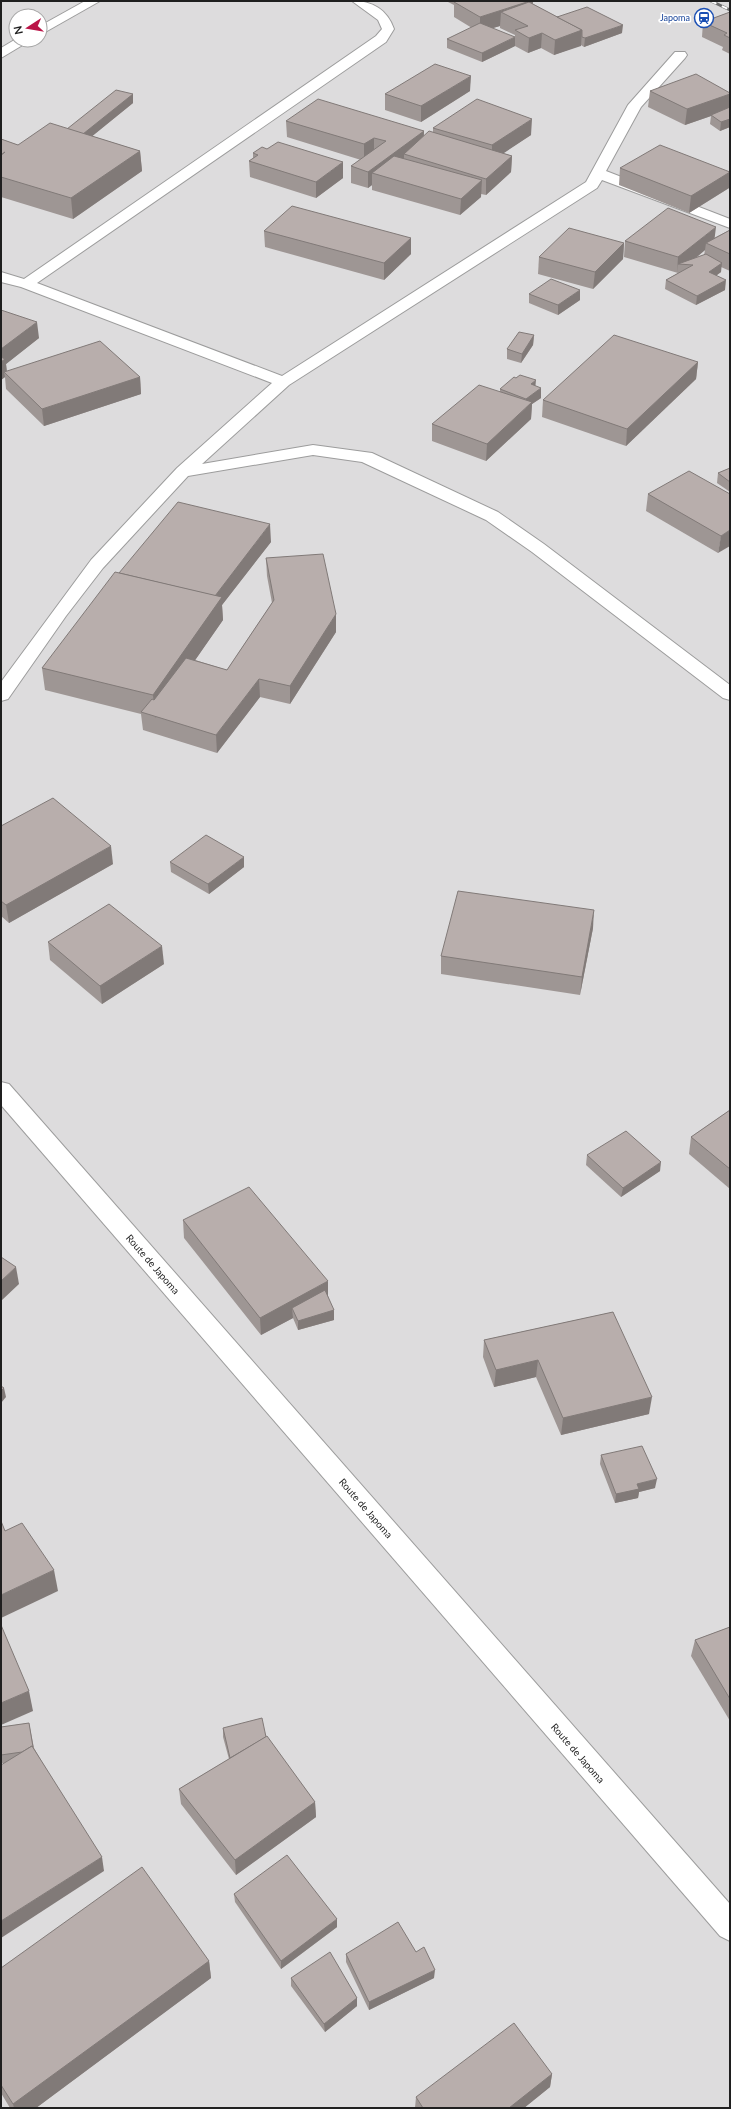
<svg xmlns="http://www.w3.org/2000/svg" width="731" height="2109" viewBox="0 0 731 2109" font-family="Lato,sans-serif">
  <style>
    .residential { fill: #dddcdd; fill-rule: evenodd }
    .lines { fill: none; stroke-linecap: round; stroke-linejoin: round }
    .minor-casing { stroke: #9c9c9c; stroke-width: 2 }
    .tertiary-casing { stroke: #9c9c9c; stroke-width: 2 }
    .minor { fill: #fff; fill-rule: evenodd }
    .tertiary { fill: #fff; fill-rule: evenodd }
    .rail-casing { stroke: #6d6d6d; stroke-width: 3 }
    .rail { stroke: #fff; stroke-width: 2; stroke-dasharray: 6; stroke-linecap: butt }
    .wall { fill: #9e9694; fill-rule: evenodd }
    .shaded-wall { fill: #817a78 }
    .building { fill: #b8aeac; stroke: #817a78 }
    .labels { text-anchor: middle; stroke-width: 3.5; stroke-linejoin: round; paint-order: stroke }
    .far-transit-label { font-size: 9px; fill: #164399; stroke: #fff; text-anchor: end }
    .street-label { font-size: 10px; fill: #1f1f1f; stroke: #fff }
  </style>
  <rect width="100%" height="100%" fill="#efeae7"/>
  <path class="residential" d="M1,1H730V2108H1ZM16,16H40V40H16Z"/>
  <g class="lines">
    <g class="minor-casing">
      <g id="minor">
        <path d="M85,1H100L40,35V26Z"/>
        <path d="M352,1C372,1 387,9 394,29L386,42L37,283L282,376L586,182L628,105L675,52H685L687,55L685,58L641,107L606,171L730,219V228L602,180L597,188L289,385L202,464L313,445L372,453L498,512L544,544L730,685V700L723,698L532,552L486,520L362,462L313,455L188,476L103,568L66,616L8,699L1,701V682L91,560L177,468L272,383L21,287L1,282V272L24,279L376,36L382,29L378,20Z"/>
        <path d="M16,39L31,40L1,58V48Z"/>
      </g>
    </g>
    <g class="tertiary-casing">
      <path id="tertiary" d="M1,1082L9,1084L730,1904V1941L720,1936L1,1105Z"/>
    </g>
    <use href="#minor" class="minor"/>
    <use href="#tertiary" class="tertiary"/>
    <g class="rail-casing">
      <path id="rail" d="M711,1L730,10"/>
    </g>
    <use href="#rail" class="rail"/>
  </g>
  <g class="wall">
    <path d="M446,1H533V4L557,17L622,33L584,47L581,45L554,55L541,48L528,53L515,46L482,62L447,48V39L472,28L454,17V5ZM500,26V28L515,35V46L492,28Z"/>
    <path d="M730,12V54L722,50L723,47L702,37L703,22Z"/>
    <path d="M470,91L421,122L385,110V94Z"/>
    <path d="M650,91L730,93V127L720,131L710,124L711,116L685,125L648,107Z"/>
    <path d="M133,94V103L92,136L140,151L142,171L73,219L1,197V139L18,145L67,129Z"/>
    <path d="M286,121L424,131V136L433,132V128L531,135L503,153L512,156L511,172L486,195L481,194V197L460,215L372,190V185L368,188L351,183V166L361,160L287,137Z"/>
    <path d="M253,153L343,178L316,198L250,177L249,161L253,158Z"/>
    <path d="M620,168L730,172L729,188L689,213L619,185Z"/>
    <path d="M730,230V271L721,267V272L716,276L725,290L696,305L665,289L666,280L678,273L624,257L625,241L714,238ZM705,250L704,255L696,258Z"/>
    <path d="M264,231L411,238V254L384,280L265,247Z"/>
    <path d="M624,243L623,259L593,289L538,274L539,257Z"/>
    <path d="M529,294L580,300L558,315L529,303Z"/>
    <path d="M1,310L39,338L6,364L7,371L140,377L141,394L44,426L6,389L5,377L1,380Z"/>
    <path d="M534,335L533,345L521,363L507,359V349Z"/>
    <path d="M698,362L696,379L626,446L542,417L543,400Z"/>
    <path d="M536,386L541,398L532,404L531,419L486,461L432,441V424L500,392V389Z"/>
    <path d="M730,468V492L717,483L718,473Z"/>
    <path d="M648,494H730L718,553L646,511Z"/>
    <path d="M271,542L222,605L223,620L195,660L227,670L272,603L267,576L266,558L336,632L290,704L260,697L217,753L143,730L141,714L45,690L42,668L119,573Z"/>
    <path d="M1,826L113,864L9,923L1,916Z"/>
    <path d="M170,862L244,867L209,894L171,872Z"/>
    <path d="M593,928L580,995L441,974V956Z"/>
    <path d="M48,942L164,964L102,1004L50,960Z"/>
    <path d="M730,1110V1189L689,1154L691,1137Z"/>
    <path d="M587,1155L660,1171L621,1197L586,1165Z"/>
    <path d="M183,1220L328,1296L334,1320L298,1330L293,1318L261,1335L184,1238Z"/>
    <path d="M613,1312L649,1414L561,1435L536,1377L494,1387L483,1357L484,1340Z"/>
    <path d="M601,1455L655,1488L639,1492L638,1498L615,1503L600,1464Z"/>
    <path d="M730,1627V1721L691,1656L695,1640Z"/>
    <path d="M29,1723L34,1748L104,1871L4,1763H2L1,1759V1727Z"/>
    <path d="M223,1728L266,1737L315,1802L316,1817L236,1875L181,1804L179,1789L229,1759L223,1737Z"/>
    <path d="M234,1894L337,1927L281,1969L235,1902Z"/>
    <path d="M416,1952L434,1978L369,2010L346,1962V1954Z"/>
    <path d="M209,1961L211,1978L36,2108H10L1,2093V1968Z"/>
    <path d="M291,1978L357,1998V2006L325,2032L291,1986Z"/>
    <path d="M552,2074L550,2087L524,2108H415L416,2097Z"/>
  </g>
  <g class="shaded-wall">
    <path d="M530,1H533L532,15L501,12L500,26L480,32V17Z"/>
    <path d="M623,25L622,33L584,47L585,38Z"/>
    <path d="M582,30L581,46L554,55L555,40Z"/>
    <path d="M542,33L541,48L528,53L529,38Z"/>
    <path d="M515,37V46L482,62V53Z"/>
    <path d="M471,76L470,91L421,122V106Z"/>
    <path d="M133,94V103L74,151L73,142Z"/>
    <path d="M730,94V109L711,115V116L685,125L687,109Z"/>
    <path d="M532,119L531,135L492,161V145Z"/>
    <path d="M730,119V127L720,131L721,122Z"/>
    <path d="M424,131L423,147L404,154V161L372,173V185L368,188V172Z"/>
    <path d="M374,138V154L364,160V144Z"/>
    <path d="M140,151L142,171L73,219L71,198Z"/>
    <path d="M512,156L511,172L486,195V179Z"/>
    <path d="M343,162V178L316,198V182Z"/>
    <path d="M730,172L729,188L689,213L691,196Z"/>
    <path d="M482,180L481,197L460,215L461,199Z"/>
    <path d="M716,227L714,243H706L705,250L688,264H678L677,273L678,257Z"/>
    <path d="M411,238V254L384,280V263Z"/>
    <path d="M624,243L623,259L593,289L595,272Z"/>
    <path d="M722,263L721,272L708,281L709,272Z"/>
    <path d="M726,280L725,290L696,305L697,296Z"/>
    <path d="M580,290V300L558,315V305Z"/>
    <path d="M37,322L39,338L6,364L7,375L4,372L5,377L1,380V349Z"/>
    <path d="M534,335L533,345L521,363L522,354Z"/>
    <path d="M698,362L696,379L626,446L627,429Z"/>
    <path d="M140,377L141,394L44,426L42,409Z"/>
    <path d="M536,380L535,390L531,384Z"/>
    <path d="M541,388V398L532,404L531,419L486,461L487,444L526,408V399Z"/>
    <path d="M270,524L271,542L222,605L223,620L155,718L153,695L212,600Z"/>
    <path d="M730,530V546L718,553L721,536Z"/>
    <path d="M336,614V632L290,704V686Z"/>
    <path d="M259,679L260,697L217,753L216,735Z"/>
    <path d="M111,846L113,864L9,923L6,905Z"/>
    <path d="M244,857V867L209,894L208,884Z"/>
    <path d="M594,910L593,928L580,995L582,977Z"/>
    <path d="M162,946L164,964L102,1004L100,986Z"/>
    <path d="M661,1162L660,1171L621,1197L623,1188Z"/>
    <path d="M16,1267L19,1284L1,1301V1281Z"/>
    <path d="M328,1281V1299L292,1308L293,1318L261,1335L260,1318Z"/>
    <path d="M334,1310V1320L298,1330V1321Z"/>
    <path d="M538,1360L536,1377L494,1387L496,1370Z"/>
    <path d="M4,1388L6,1397L1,1403V1391Z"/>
    <path d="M652,1397L649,1414L561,1435L563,1418Z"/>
    <path d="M657,1479L655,1488L639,1492L638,1498L615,1503L616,1494L637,1484Z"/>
    <path d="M54,1570L58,1591L1,1618V1595Z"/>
    <path d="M29,1691L33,1711L1,1725V1703Z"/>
    <path d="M315,1802L316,1817L236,1875L235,1860Z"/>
    <path d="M102,1857L104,1871L1,1938V1921Z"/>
    <path d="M337,1919V1927L281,1969V1961Z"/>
    <path d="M209,1961L211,1978L36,2108H14L13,2104Z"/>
    <path d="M435,1970L434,1978L369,2010V2002Z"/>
    <path d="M357,1998V2006L325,2032L324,2024Z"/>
    <path d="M552,2074L550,2087L524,2108H509Z"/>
  </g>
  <g class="building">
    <path d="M457,1H530L480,17L454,2Z"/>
    <path d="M529,2L582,30L555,40L542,33L529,38L515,30L528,26L501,12Z"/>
    <path d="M587,7L623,25L585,38L582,37V30L557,17Z"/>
    <path d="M730,12V38L724,35L727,33L703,22Z"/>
    <path d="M480,23L515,37L482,53L447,39Z"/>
    <path d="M435,64L471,76L421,106L385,94Z"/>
    <path d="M696,74L730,93V94L687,109L650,91Z"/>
    <path d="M116,90L133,94L83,134L67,129Z"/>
    <path d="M318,99L424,131L368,172L351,166L386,141L374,138L364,144L286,121Z"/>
    <path d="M477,99L532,119L492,145L433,128Z"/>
    <path d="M730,107V119L721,122L711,115Z"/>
    <path d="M50,123L140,151L71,198L1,177V155L5,152L1,155V139L18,145Z"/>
    <path d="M429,131L512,156L486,179L404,154Z"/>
    <path d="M278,142L343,162L316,182L249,161L258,155L253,153L262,147L267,149Z"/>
    <path d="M660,145L730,172L691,196L620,168Z"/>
    <path d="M394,156L482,180L461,199L372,173Z"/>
    <path d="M292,206L411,238L384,263L264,231Z"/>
    <path d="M668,208L716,227L678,257L625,241Z"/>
    <path d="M569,228L624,243L595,272L539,257Z"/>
    <path d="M730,230V254L706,243Z"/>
    <path d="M706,254L722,263L709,272L726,280L697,296L666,280L693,265L678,264Z"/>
    <path d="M551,279L580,290L558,305L529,294Z"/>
    <path d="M1,310L37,322L1,349Z"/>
    <path d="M519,332L534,335L522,354L507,349Z"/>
    <path d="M614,335L698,362L627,429L543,400Z"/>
    <path d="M100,341L140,377L42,409L4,372Z"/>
    <path d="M1,357L5,359L1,362Z"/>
    <path d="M520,375L536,380L531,384L541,388L526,399L500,389L514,377L516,378Z"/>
    <path d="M479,385L532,402L487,444L432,424Z"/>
    <path d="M730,468V482L718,473Z"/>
    <path d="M689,471L730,494V530L721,536L648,494Z"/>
    <path d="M178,502L270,524L215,596L119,573Z"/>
    <path d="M323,554L336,614L290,686L259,679L216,735L141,712L152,699L154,700L186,658L227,670L274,600L266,558Z"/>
    <path d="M115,572L222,597L153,695L42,668Z"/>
    <path d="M53,798L111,846L6,905L1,901V826Z"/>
    <path d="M206,835L244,857L208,884L170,862Z"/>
    <path d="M458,891L594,910L582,977L441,956Z"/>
    <path d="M109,904L162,946L100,986L48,942Z"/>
    <path d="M730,1110V1169L691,1137Z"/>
    <path d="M626,1131L661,1162L623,1188L587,1155Z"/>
    <path d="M249,1187L328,1281L260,1318L183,1220Z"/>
    <path d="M1,1257L16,1267L1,1281Z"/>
    <path d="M325,1290L334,1310L298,1321L292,1308Z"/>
    <path d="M613,1312L652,1397L563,1418L538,1360L496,1370L484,1340Z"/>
    <path d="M1,1386L4,1388L1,1391Z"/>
    <path d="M642,1446L657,1479L637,1484L639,1489L616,1494L601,1455Z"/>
    <path d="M1,1521L5,1531L22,1523L54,1570L1,1595Z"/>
    <path d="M1,1625L29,1691L1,1703Z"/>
    <path d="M730,1627V1699L695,1640Z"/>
    <path d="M262,1718L266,1737L230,1758L223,1728Z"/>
    <path d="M29,1723L33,1747L32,1746L22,1752L1,1755V1727Z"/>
    <path d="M267,1736L315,1802L235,1860L179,1789Z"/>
    <path d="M32,1746L102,1857L1,1921V1765Z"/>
    <path d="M287,1855L337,1919L281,1961L234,1894Z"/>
    <path d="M142,1867L209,1961L13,2104L1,2085V1968Z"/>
    <path d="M398,1922L416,1952L424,1947L435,1970L369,2002L346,1954Z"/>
    <path d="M330,1952L357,1998L324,2024L291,1978Z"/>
    <path d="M514,2023L552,2074L509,2108H423L416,2097Z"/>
  </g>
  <defs>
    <g id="station-ring" transform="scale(1)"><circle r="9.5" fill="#fff" stroke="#1a4fb4" stroke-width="1.5"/><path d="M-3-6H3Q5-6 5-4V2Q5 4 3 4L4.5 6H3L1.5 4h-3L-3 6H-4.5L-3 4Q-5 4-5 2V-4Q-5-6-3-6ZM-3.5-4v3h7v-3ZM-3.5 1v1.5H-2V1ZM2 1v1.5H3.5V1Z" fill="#1a4fb4"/></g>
  </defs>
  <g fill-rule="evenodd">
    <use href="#station-ring" x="704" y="18"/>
  </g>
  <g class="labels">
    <g class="far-transit-label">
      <text x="690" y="21">Japoma</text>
    </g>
    <g class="street-label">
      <text transform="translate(153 1264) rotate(49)" y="4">Route de Japoma</text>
      <text transform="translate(366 1508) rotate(49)" y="4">Route de Japoma</text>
      <text transform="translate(578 1753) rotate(49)" y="4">Route de Japoma</text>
    </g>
  </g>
  <rect width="731" height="2109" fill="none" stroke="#1f1f1f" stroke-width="4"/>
  <g transform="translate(28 28) rotate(258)"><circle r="19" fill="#ffffff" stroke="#a5a5a5"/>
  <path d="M0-3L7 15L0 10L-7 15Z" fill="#ba1447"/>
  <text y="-6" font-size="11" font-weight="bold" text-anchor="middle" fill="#1f1f1f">N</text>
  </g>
</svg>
